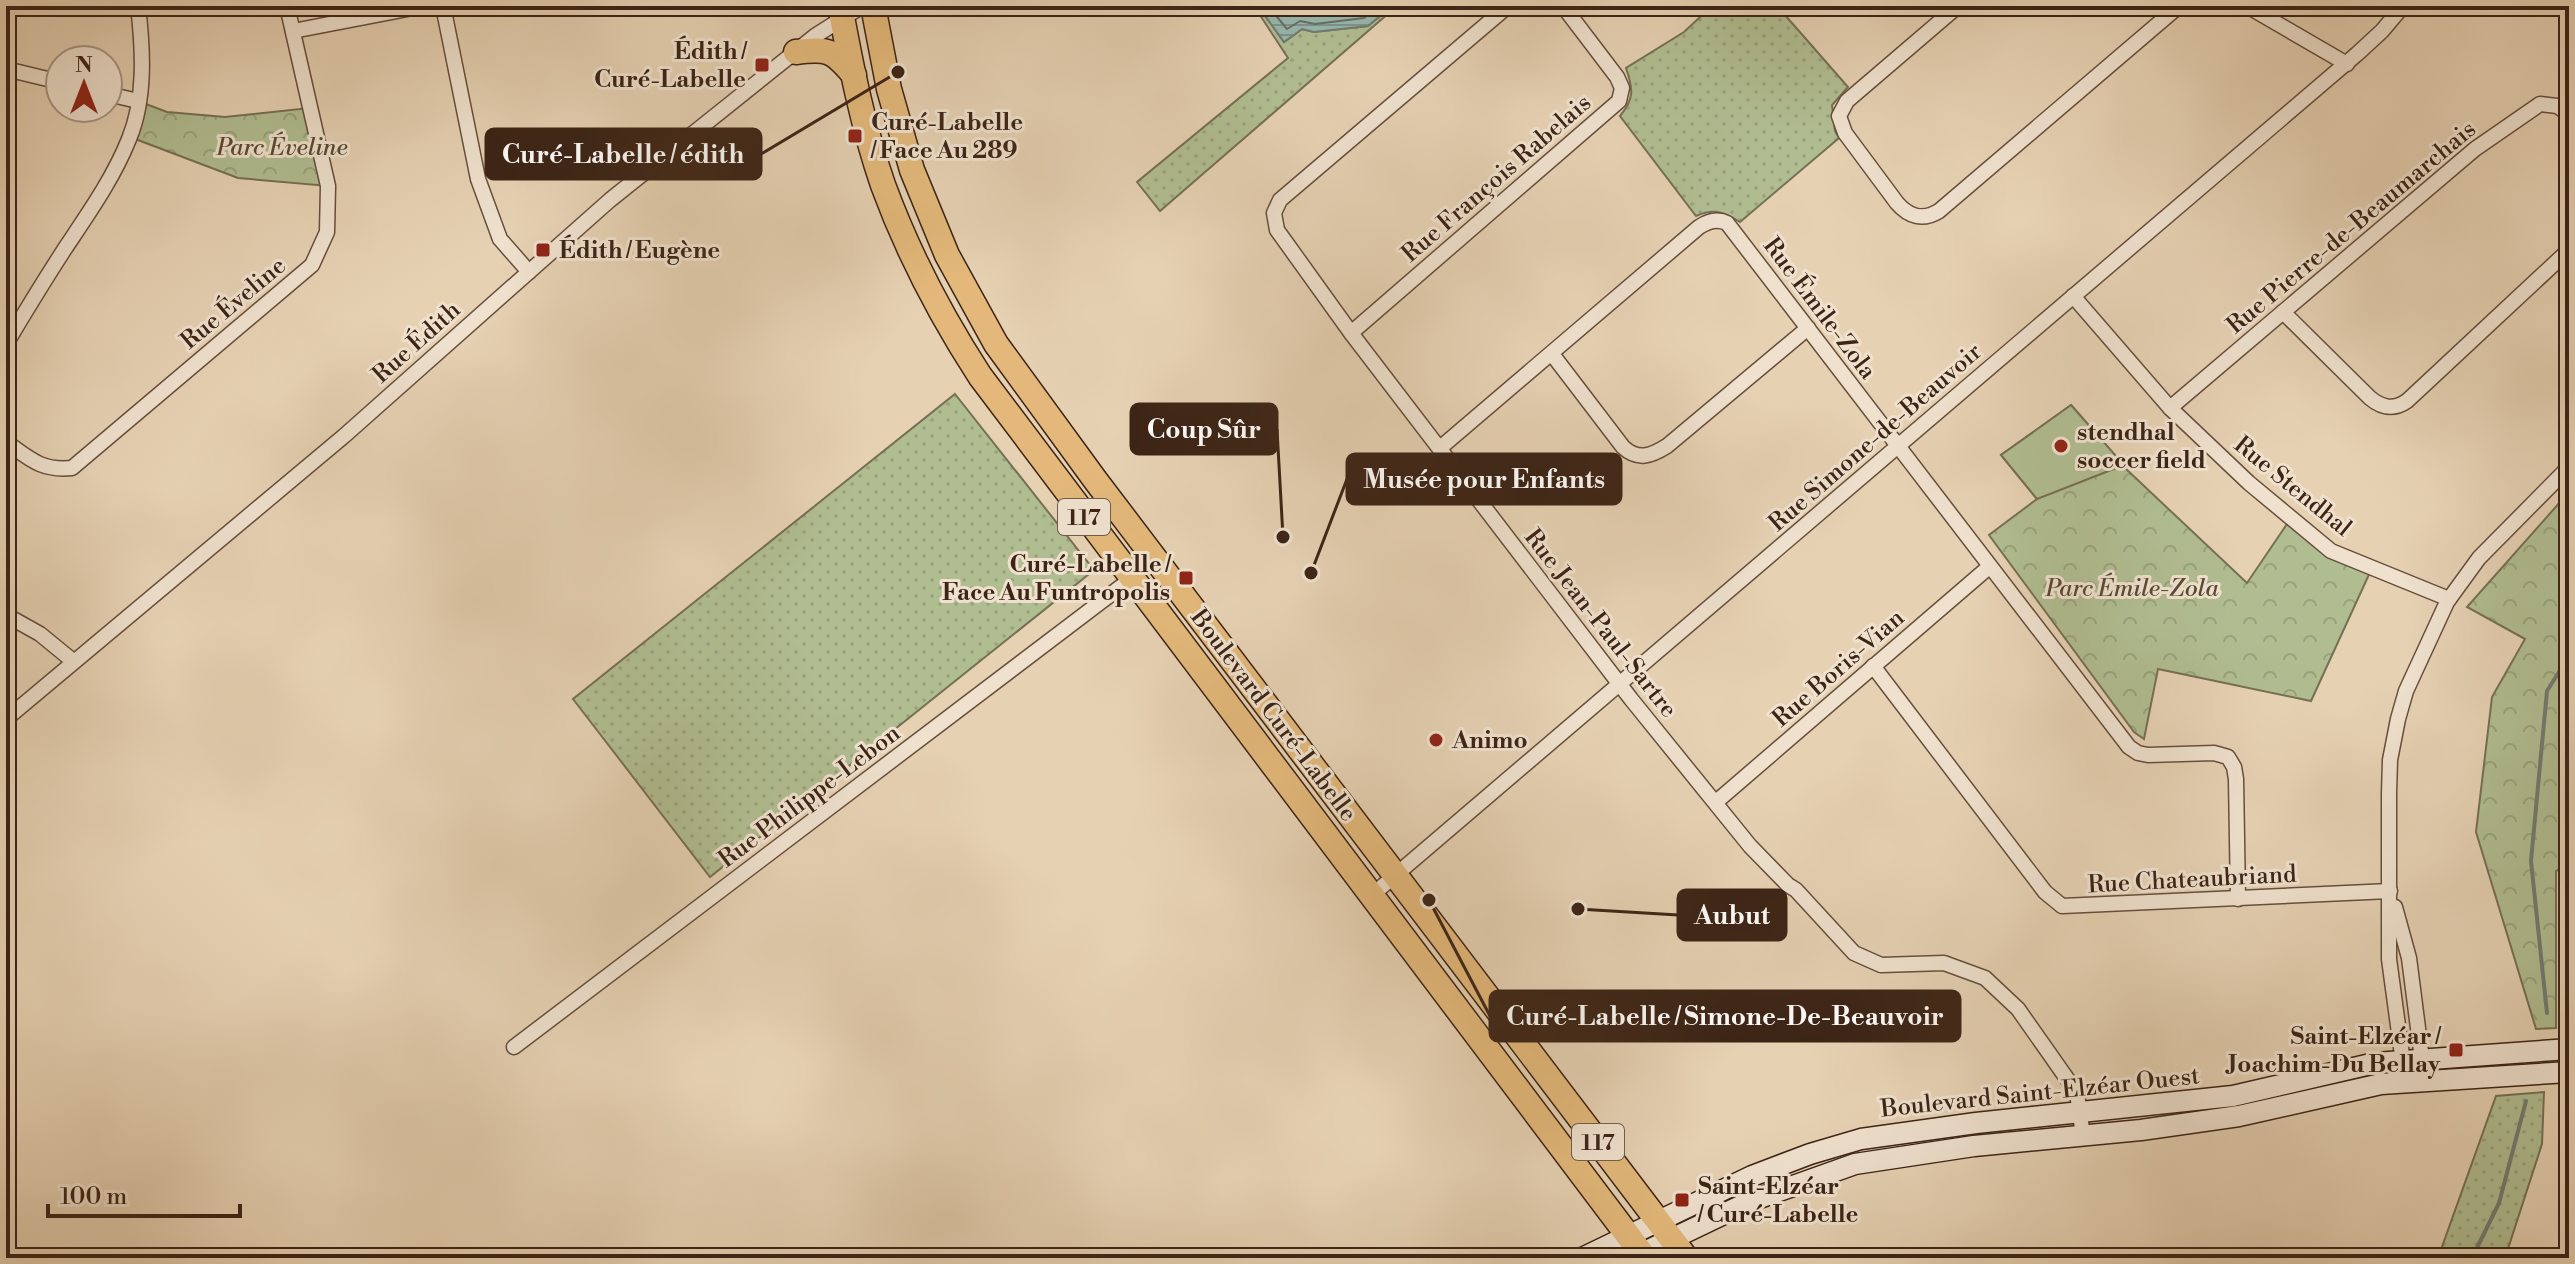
<svg xmlns="http://www.w3.org/2000/svg" width="2575" height="1264" viewBox="0 0 2575 1264" font-family="'Libre Bodoni',serif">
  <style>
    .grass { fill: url(#grass-dots); stroke: #767054; stroke-width: 2 }
    .forest { fill: url(#forest-crowns); stroke: #767054; stroke-width: 2 }
    .garden { fill: #b0bd91; stroke: #767054; stroke-width: 2 }
    .water { fill: url(#water-rules); stroke: #727c72; stroke-width: 2 }
    .lines { fill: none; stroke-linecap: round; stroke-linejoin: round }
    .shore { stroke: #696e62; stroke-width: 2 }
    .stream { stroke: #727c72; stroke-width: 4 }
    .street-casing { stroke: #664f3d; stroke-width: 17 }
    .secondary-casing { stroke: #3c2416; stroke-width: 23 }
    .primary-casing { stroke: #3c2416; stroke-width: 27 }
    .street { stroke: #efe1ce; stroke-width: 14 }
    .secondary { stroke: #efe1ce; stroke-width: 20 }
    .primary { stroke: #e3b87a; stroke-width: 24 }
    .poi-dot { fill: #8f2418; stroke: #efe1ce; stroke-width: 3 }
    .labels { text-anchor: middle; stroke-width: 6; stroke-linejoin: round; paint-order: stroke }
    .shield { fill: #efe1ce; stroke: #725d4d; stroke-width: 2 }
    .shield-label { font-size: 22px; font-weight: bold; fill: #3c2416 }
    .poi-label { font-size: 24px; font-weight: bold; fill: #3c2416; stroke: #efe1ce; text-anchor: start }
    .park-label { font-size: 24px; font-style: italic; fill: #594a35; stroke: #efe1ce }
    .street-label { font-size: 24px; fill: #3c2416; stroke: #efe1ce }
    .leader { fill: none; stroke: #3c2416; stroke-width: 3 }
    .callout-dot { fill: #3c2416; stroke: #efe1ce; stroke-width: 3 }
    .callout { fill: #3c2416; stroke: #3c2416; stroke-width: 3 }
    .callout-label { font-size: 26px; text-anchor: middle; font-weight: bold; fill: #fff }
  </style>
  <defs>
    <pattern id="grass-dots" width="8" height="8" patternUnits="userSpaceOnUse" patternTransform="scale(2)"><rect width="8" height="8" fill="#b0bd91"/><path d="M2 2h.1M6 6h.1" fill="none" stroke="#98a27c" stroke-width="1.8" stroke-linecap="round"/></pattern>
    <pattern id="forest-crowns" width="20" height="18" patternUnits="userSpaceOnUse" patternTransform="scale(2)"><rect width="20" height="18" fill="#b0bd91"/><path d="M2 6a3 3 0 1 1 6 0M12 15a3 3 0 1 1 6 0" fill="none" stroke="#98a27c"/></pattern>
    <pattern id="water-rules" width="6" height="5" patternUnits="userSpaceOnUse" patternTransform="scale(2)"><rect width="6" height="5" fill="#96b7af"/><path d="M0 2.5h6" fill="none" stroke="#7c958d"/></pattern>
  </defs>
  <rect width="100%" height="100%" fill="#e6d1b3"/>
  <filter id="stains"><feTurbulence type="fractalNoise" baseFrequency=".0025" numOctaves="4"/><feColorMatrix values="0 0 0 0 .2 0 0 0 0 .09 0 0 0 0 .02 0 0 0 .5 -.17"/></filter>
  <radialGradient id="worn" r=".72"><stop offset=".6" stop-color="#630" stop-opacity="0"/><stop offset="1" stop-color="#630" stop-opacity=".3"/></radialGradient>
  <g class="grass">
    <path d="M1254,6H1258L1284,42L1302,29L1314,32L1368,26L1392,6H1397L1160,211L1137,182L1288,58Z"/>
    <path d="M1712,6H1777L1848,87L1832,105L1835,131L1839,138L1740,222C1724,212 1714,208 1696,216L1620,116C1635,98 1633,89 1626,68L1684,32Z"/>
    <path d="M955,394L1094,570L710,877L573,699Z"/>
    <path d="M2544,1092L2542,1144L2505,1258H2438L2496,1096Z"/>
  </g>
  <g class="forest">
    <path d="M138,101L167,112L225,117L309,108L328,186L238,178L130,137Z"/>
    <path d="M2071,405L2125,468L2247,583L2291,518L2331,551L2372,568L2311,701L2158,669L2144,739L2134,732L1989,535L2037,499L2001,455Z"/>
    <path d="M2569,492V864L2556,871V1028L2536,1029L2476,832L2492,697L2525,639L2467,607Z"/>
  </g>
  <path class="garden" d="M2071,405L2124,465L2037,499L2001,455Z"/>
  <path class="water" d="M1258,6H1392L1368,26L1314,32L1302,29L1284,42Z"/>
  <g class="lines">
    <g class="shore">
      <path d="M1268,6L1287,29L1300,21L1315,24L1364,18L1379,6"/>
      <path d="M1280,6L1289,15L1300,11L1316,14L1364,6"/>
    </g>
    <g class="stream">
      <path d="M2547,1013L2531,861L2547,691L2569,656"/>
      <path d="M2472,1258L2499,1203L2526,1101"/>
    </g>
    <g class="street-casing">
      <g id="street">
        <path d="M443,6L478,179L500,239L529,272"/>
        <path d="M1508,6L1280,200L1274,213L1277,230L1351,333L1631,699L1750,846L1788,885L1796,890L1854,953L1881,965L1944,963L1985,978L2018,1009L2077,1093L2083,1136"/>
        <path d="M1958,6L1847,101L1839,116L1845,133L1897,203C1909,217 1923,221 1939,211L2179,6"/>
        <path d="M2247,6L2347,64"/>
        <path d="M293,31L423,6"/>
        <path d="M6,69L60,82"/>
        <path d="M108,94L138,101"/>
        <path d="M2073,296L2170,408L2249,483L2331,551L2449,599"/>
        <path d="M2283,312L2370,398C2382,408 2394,410 2407,401L2569,250"/>
        <path d="M1351,333L1619,101L1622,88L1617,77L1563,6"/>
        <path d="M6,344C25,312 44,281 64,250C88,214 113,179 129,139C146,98 143,49 138,6"/>
        <path d="M1552,354L1623,447C1638,461 1651,456 1667,446L1808,328"/>
        <path d="M2170,408L2475,149L2540,104L2557,106L2569,114"/>
        <path d="M6,442C30,459 41,471 72,468L312,265L327,232L328,186L287,6"/>
        <path d="M1440,448L1699,227C1708,221 1717,218 1727,223L2129,747L2138,753L2148,755L2214,753L2228,757L2234,767L2236,779L2238,899"/>
        <path d="M6,615L40,634L73,661"/>
        <path d="M1873,666L2045,892L2062,906L2390,891"/>
        <path d="M6,719L344,436L610,200L815,36L862,6"/>
        <path d="M1716,802L1989,567"/>
        <path d="M1371,896L2357,54L2382,31L2403,6"/>
        <path d="M2395,907L2409,958L2423,1067"/>
        <path d="M514,1047L1131,579"/>
        <path d="M2404,1070L2389,959V793L2390,760L2398,719L2406,691L2447,602L2479,558L2569,467"/>
      </g>
    </g>
    <g class="secondary-casing">
      <g id="secondary">
        <path d="M1582,1258L1752,1176L1810,1154L1861,1139L1976,1123L2233,1096L2375,1063L2569,1049"/>
        <path d="M1632,1258L1751,1201L1855,1164L1974,1146L2141,1130L2239,1116L2381,1084L2569,1072"/>
      </g>
    </g>
    <g class="primary-casing">
      <g id="primary">
        <path d="M840,6C851,66 863,127 883,185C908,253 941,316 980,376L1645,1258"/>
        <path d="M873,6L889,89L912,170L947,255L996,344L1096,481L1686,1258"/>
        <path d="M796,52C828,48 833,50 854,75"/>
      </g>
    </g>
    <use href="#street" class="street"/>
    <use href="#secondary" class="secondary"/>
    <use href="#primary" class="primary"/>
  </g>
  <g class="poi-dot">
    <rect x="754" y="57" width="16" height="16" rx="4"/>
    <rect x="847" y="128" width="16" height="16" rx="4"/>
    <rect x="535" y="242" width="16" height="16" rx="4"/>
    <circle cx="2061" cy="446" r="8"/>
    <rect x="1178" y="570" width="16" height="16" rx="4"/>
    <circle cx="1436" cy="740" r="8"/>
    <rect x="2448" y="1042" width="16" height="16" rx="4"/>
    <rect x="1674" y="1192" width="16" height="16" rx="4"/>
  </g>
  <g class="labels">
    <g class="shield">
      <rect x="1058" y="499" width="52" height="36" rx="6"/>
      <rect x="1572" y="1124" width="52" height="36" rx="6"/>
    </g>
    <g class="shield-label">
      <text x="1084" y="525">117</text>
      <text x="1598" y="1150">117</text>
    </g>
    <g class="poi-label">
      <text x="746" y="59" text-anchor="end">Édith /<tspan x="746" dy="28">Curé-Labelle</tspan></text>
      <text x="871" y="130">Curé-Labelle<tspan x="871" dy="28">/ Face Au 289</tspan></text>
      <text x="559" y="258">Édith / Eugène</text>
      <text x="2077" y="440">stendhal<tspan x="2077" dy="28">soccer field</tspan></text>
      <text x="1170" y="572" text-anchor="end">Curé-Labelle /<tspan x="1170" dy="28">Face Au Funtropolis</tspan></text>
      <text x="1452" y="748">Animo</text>
      <text x="2440" y="1044" text-anchor="end">Saint-Elzéar /<tspan x="2440" dy="28">Joachim-Du Bellay</tspan></text>
      <text x="1698" y="1194">Saint-Elzéar<tspan x="1698" dy="28">/ Curé-Labelle</tspan></text>
    </g>
    <g class="park-label">
      <text x="282" y="155">Parc Éveline</text>
      <text x="2132" y="596">Parc Émile-Zola</text>
    </g>
    <g class="street-label">
      <text transform="translate(1496 178) rotate(-41)" y="8">Rue François Rabelais</text>
      <text transform="translate(2351 227) rotate(-40)" y="8">Rue Pierre-de-Beaumarchais</text>
      <text transform="translate(233 303) rotate(-40)" y="8">Rue Éveline</text>
      <text transform="translate(1820 308) rotate(53)" y="8">Rue Émile-Zola</text>
      <text transform="translate(416 342) rotate(-42)" y="8">Rue Édith</text>
      <text transform="translate(1875 437) rotate(-41)" y="8">Rue Simone-de-Beauvoir</text>
      <text transform="translate(2293 486) rotate(39)" y="8">Rue Stendhal</text>
      <text transform="translate(1601 623) rotate(52)" y="8">Rue Jean-Paul-Sartre</text>
      <text transform="translate(1838 668) rotate(-41)" y="8">Rue Boris-Vian</text>
      <text transform="translate(1274 715) rotate(53)" y="8">Boulevard Curé-Labelle</text>
      <text transform="translate(809 796) rotate(-37)" y="8">Rue Philippe-Lebon</text>
      <text transform="translate(2192 879) rotate(-3)" y="8">Rue Chateaubriand</text>
      <text transform="translate(2040 1092) rotate(-6)" y="8">Boulevard Saint-Elzéar Ouest</text>
    </g>
  </g>
  <path class="leader" d="M898 72L761 154M1283 537L1277 429M1311 573L1347 479M1578 909L1678 915M1429 900L1490 1016"/>
  <g class="callout-dot">
    <circle cx="898" cy="72" r="8"/>
    <circle cx="1283" cy="537" r="8"/>
    <circle cx="1311" cy="573" r="8"/>
    <circle cx="1578" cy="909" r="8"/>
    <circle cx="1429" cy="900" r="8"/>
  </g>
  <g class="callout">
    <rect x="486" y="129" width="275" height="50" rx="8"/>
    <rect x="1131" y="404" width="146" height="50" rx="8"/>
    <rect x="1347" y="454" width="274" height="50" rx="8"/>
    <rect x="1678" y="890" width="108" height="50" rx="8"/>
    <rect x="1490" y="991" width="470" height="50" rx="8"/>
  </g>
  <g class="callout-label">
    <text x="623" y="163">Curé-Labelle / édith</text>
    <text x="1204" y="438">Coup Sûr</text>
    <text x="1484" y="488">Musée pour Enfants</text>
    <text x="1732" y="924">Aubut</text>
    <text x="1725" y="1025">Curé-Labelle / Simone-De-Beauvoir</text>
  </g>
  <rect width="2575" height="1264" fill="none" stroke="#e6d1b3" stroke-width="32"/>
  <rect x="8" y="8" width="2559" height="1248" fill="none" stroke="#3c2416" stroke-width="4"/>
  <rect x="16" y="16" width="2543" height="1232" fill="none" stroke="#3c2416" stroke-width="2"/>
  <g transform="translate(84 84)"><circle r="38" fill="#efe1ce" stroke="#a79584" stroke-width="2"/>
  <path d="M0-6L14 30L0 20L-14 30Z" fill="#8f2418"/>
  <text y="-12" font-size="22" font-weight="bold" text-anchor="middle" fill="#3c2416">N</text>
  </g>
  <path d="M48 1204v12h192v-12" fill="none" stroke="#3c2416" stroke-width="4"/>
  <text x="60" y="1204" font-size="24" fill="#3c2416" stroke="#efe1ce" stroke-width="6" paint-order="stroke">100 m</text>
  <rect width="100%" height="100%" filter="url(#stains)"/>
  <rect width="100%" height="100%" fill="url(#worn)"/>
</svg>
